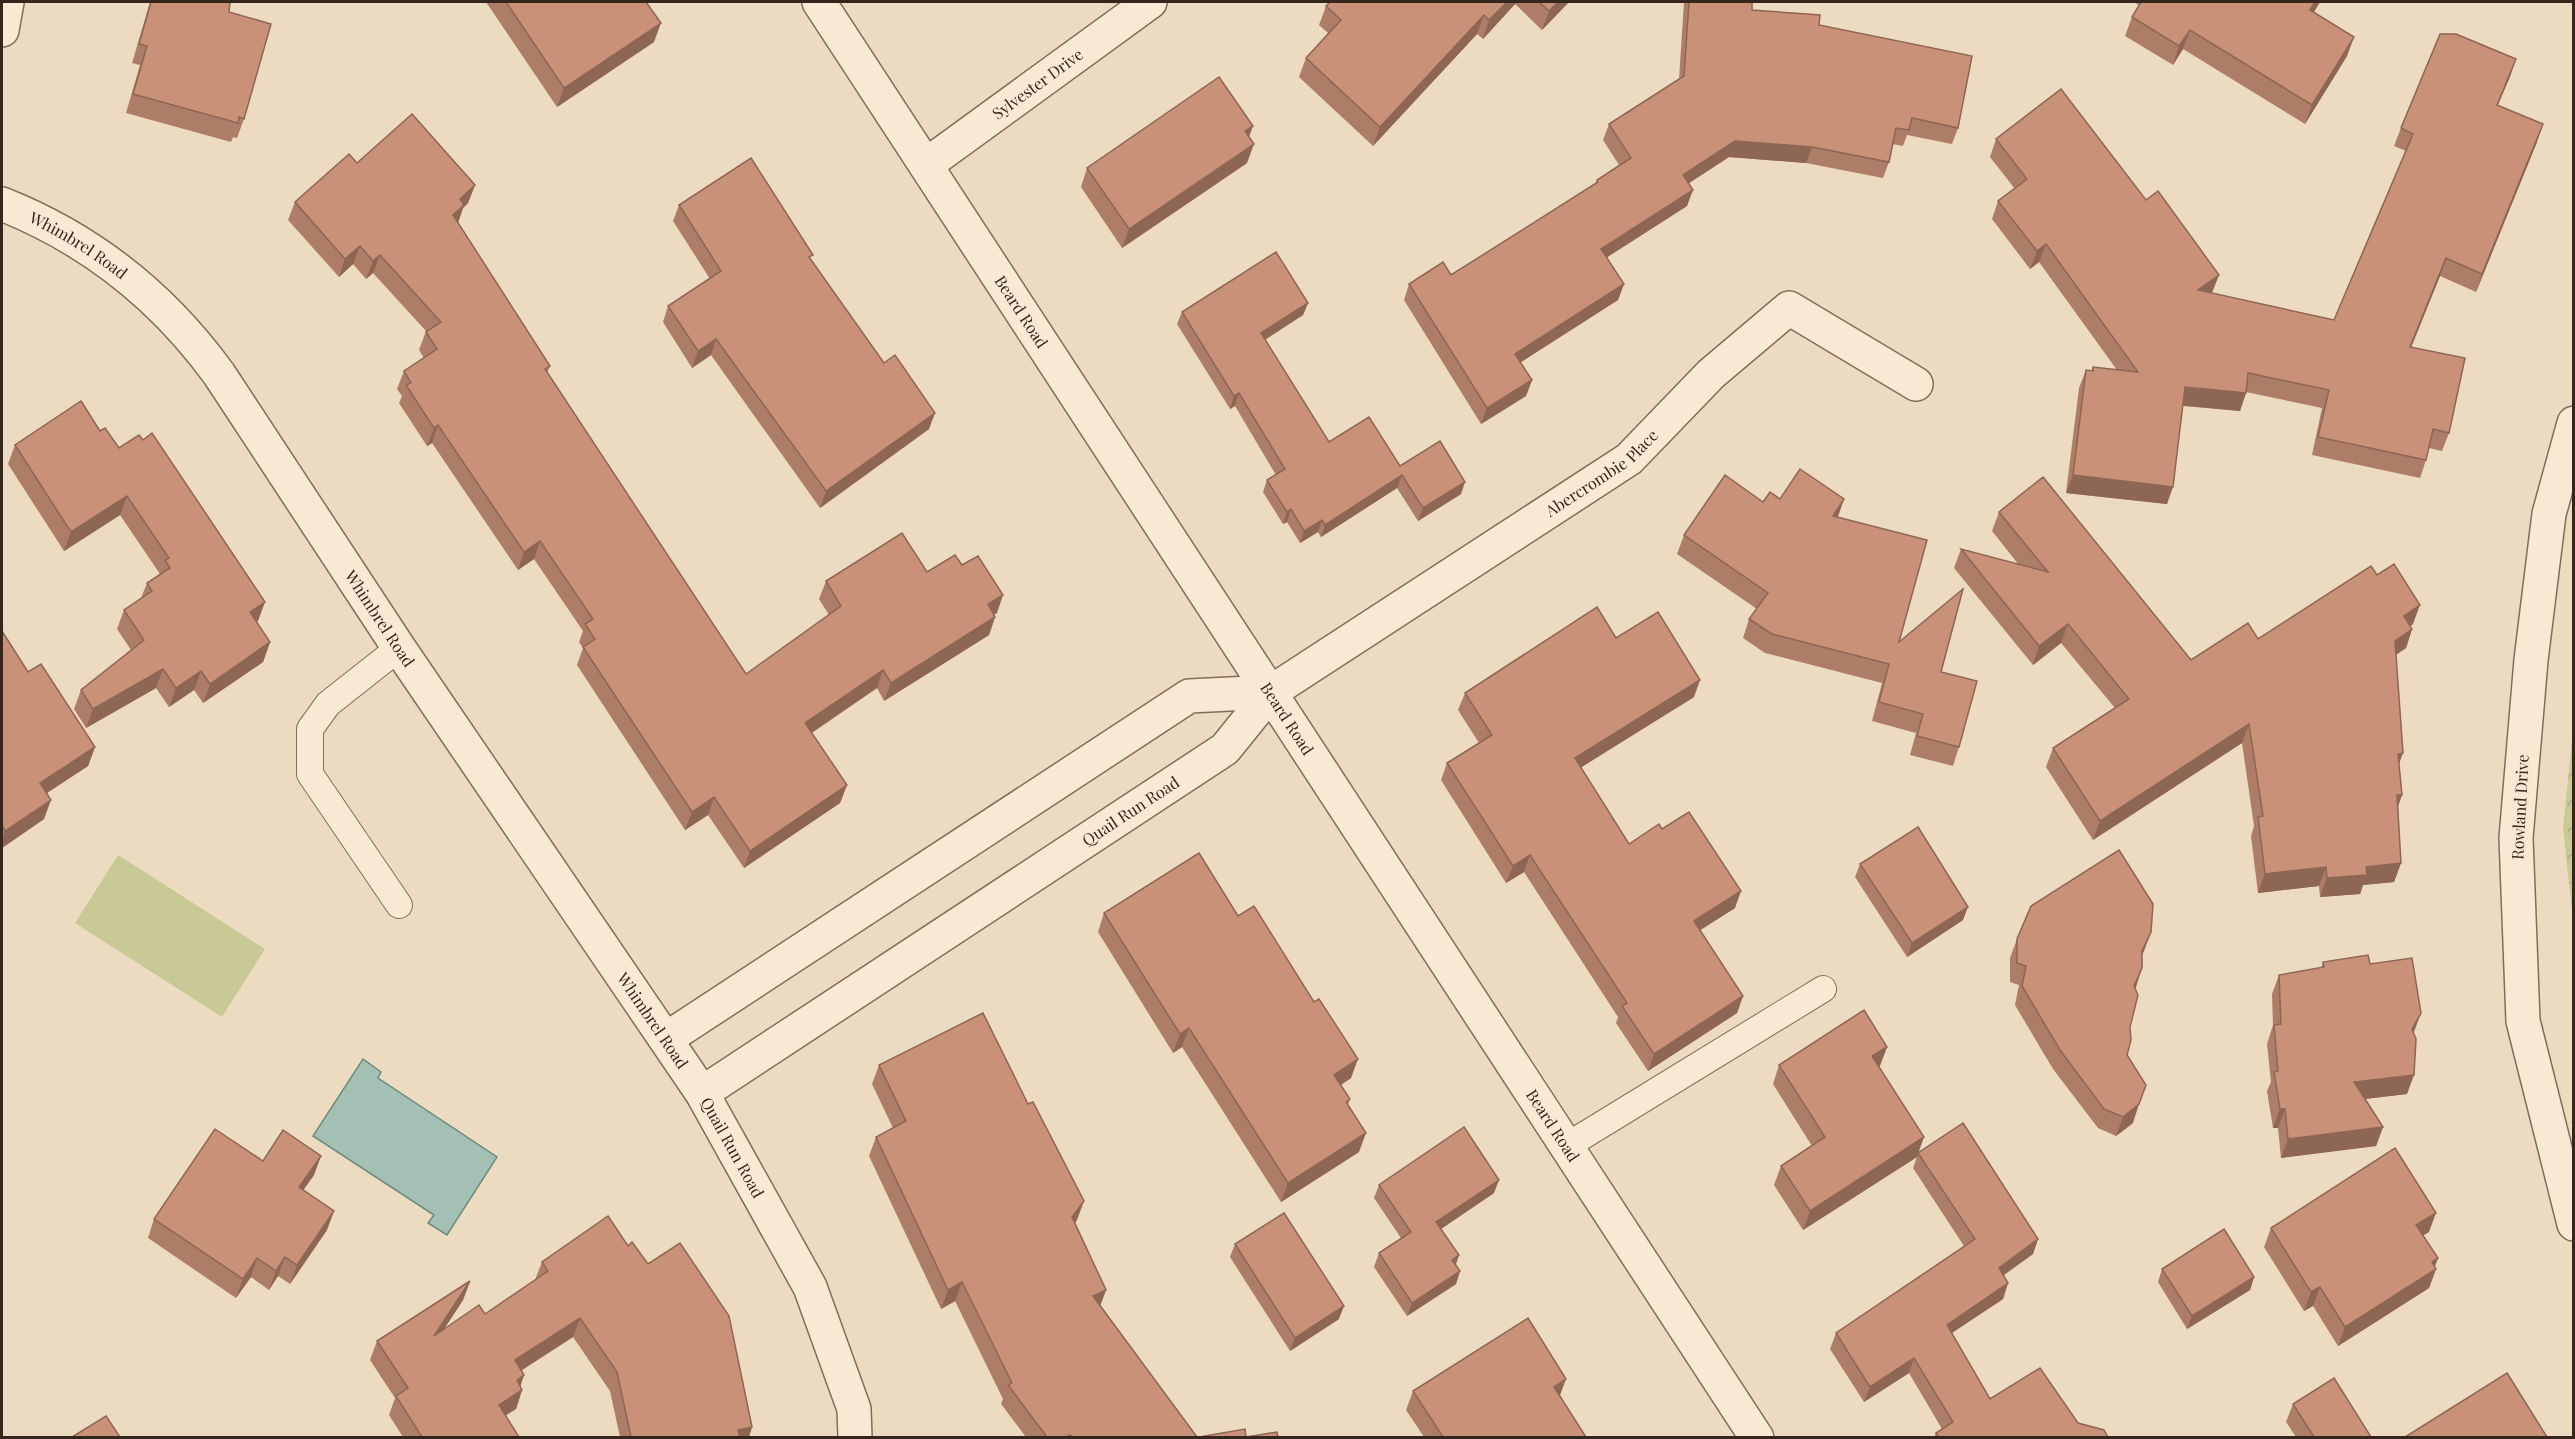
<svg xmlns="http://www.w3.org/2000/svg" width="2575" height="1439" viewBox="0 0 2575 1439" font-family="'Playfair Display',serif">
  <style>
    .green { fill: #c9c996 }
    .park { fill: url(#park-crowns) }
    .water { fill: #a4bfb4; stroke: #6b8c80; stroke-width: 1.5 }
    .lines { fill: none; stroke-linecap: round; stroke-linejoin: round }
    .service-casing { stroke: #856c59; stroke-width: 28 }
    .minor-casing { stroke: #856c59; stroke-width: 36 }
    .service { stroke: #f7e9d4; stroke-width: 26 }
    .minor { stroke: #f7e9d4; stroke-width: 33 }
    .wall { fill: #ad7d67 }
    .shaded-wall { fill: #8d6654 }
    .building { fill: #c99178; stroke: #8d6654; stroke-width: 1.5 }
    .labels { text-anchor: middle; stroke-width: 4.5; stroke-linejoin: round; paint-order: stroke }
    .street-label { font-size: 16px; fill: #35261d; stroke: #f4e6d0 }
  </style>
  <defs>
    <pattern id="park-crowns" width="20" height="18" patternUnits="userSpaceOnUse" patternTransform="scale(1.5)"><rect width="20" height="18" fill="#c9c996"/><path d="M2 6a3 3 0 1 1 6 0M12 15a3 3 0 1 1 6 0" fill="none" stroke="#adac81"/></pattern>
  </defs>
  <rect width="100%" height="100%" fill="#ecdbc1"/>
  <path class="green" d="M118,855L265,949L222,1017L75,923Z"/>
  <path class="park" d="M2573,731V920L2563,828Z"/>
  <path class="water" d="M363,1059L381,1072L378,1078L497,1157L447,1235L428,1223L434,1215L313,1136Z"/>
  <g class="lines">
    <g class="service-casing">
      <g id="service">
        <path d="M399,648L328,704L310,729V774L399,905"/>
        <path d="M1565,1147L1823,989"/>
      </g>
    </g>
    <g class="minor-casing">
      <g id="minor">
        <path id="s1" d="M819,2L1757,1438"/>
        <path d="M2,30L7,2"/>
        <path id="s2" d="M926,165L1150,2"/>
        <path id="s3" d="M2,204C90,239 163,297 219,374L399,648L702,1093L810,1287L854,1409L855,1438"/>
        <path d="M2574,423L2549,514L2531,660L2516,838L2523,1021L2574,1224"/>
        <path d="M666,1039L1189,696L1271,692"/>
        <path id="s4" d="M702,1093L1225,749L1271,692L1629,459L1711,374L1789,308L1916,384"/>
      </g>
    </g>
    <use href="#service" class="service"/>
    <use href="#minor" class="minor"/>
  </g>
  <g class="wall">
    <path d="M150,2H230L229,12L244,119L237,138L233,137L231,142L126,113L140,65L132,63Z"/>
    <path d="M486,2H646L654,42L557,107Z"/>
    <path d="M1330,2H1569L1542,30L1515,4L1483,39L1477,34L1373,146L1299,77L1306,58L1328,33L1319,25L1326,6Z"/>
    <path d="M1684,2H1752V10L1819,25L1958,128L1952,144L1907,135L1903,146L1892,144L1889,162L1883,178L1806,163L1729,157L1689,183L1687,206L1607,257L1624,284L1618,300L1520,362L1532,380L1526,396L1481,424L1404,300L1409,284L1451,275L1595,184L1597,180L1619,165L1603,140L1609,124L1679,79Z"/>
    <path d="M2133,2H2320L2314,12L2347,56L2305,124L2183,49L2173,65L2125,36L2132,17L2139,5Z"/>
    <path d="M2516,59L2498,105L2537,142L2476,292L2440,276L2411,347L2449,433L2442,451L2429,448L2426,460L2420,478L2312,455L2322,408L2246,392L2240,411L2183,406L2167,504L2066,493L2079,388L2086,370L2091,371L2093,367L2117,370L2039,262L2030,269L1992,219L1998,201L2015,189L1990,157L1996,139L2212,293L2334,320L2406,151L2394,146L2401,128Z"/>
    <path d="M357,163L475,185L468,203L463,208L458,222L550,366L547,373L746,674L829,615L819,599L826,581L927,572L997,613L994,614L995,617L989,635L884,701L877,688L812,733L847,785L840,803L744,868L708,815L685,830L577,665L583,648L579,642L583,631L534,559L518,570L432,443L427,446L399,403L402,396L397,389L404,371L424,358L419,350L426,331L373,273L366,279L353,264L339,277L288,220L295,202Z"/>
    <path d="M1247,163L1122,248L1081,187L1087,168Z"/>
    <path d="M679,205L811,259L929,429L820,508L711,355L692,368L663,322L668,306L710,279L673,221Z"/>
    <path d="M1308,303L1303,315L1265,340L1329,442L1400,466L1461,494L1418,521L1397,488L1321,537L1318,532L1300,543L1287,522L1283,524L1263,492L1267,480L1276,475L1235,406L1230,409L1177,324L1182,312Z"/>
    <path d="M100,431L119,448L258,621L256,622L270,642L263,662L203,703L194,690L169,707L156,688L86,728L74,709L81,690L131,650L117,629L124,610L141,598L147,583L160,574L120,515L64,551L8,464L15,445Z"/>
    <path d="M1844,499L1838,517L1899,642L1941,672L1959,747L1953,766L1910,755L1916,733L1872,721L1882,683L1765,653L1743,638L1749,619L1757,609L1677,554L1684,535L1763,502Z"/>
    <path d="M1999,512L2191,660L2258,639L2377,575L2413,624L2410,626L2412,629L2406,648L2396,655L2399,766L2402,795L2398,806L2401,863L2394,882L2363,885L2360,894L2320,897L2319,886L2258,893L2251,836L2254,826L2242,743L2093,840L2046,767L2053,748L2115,708L2061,643L2033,665L1954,568L1961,549L2019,565L1992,531Z"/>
    <path d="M2,631L28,672L95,747L88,766L47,793L44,819L2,848Z"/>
    <path d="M1616,638L1694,697L1581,767L1629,844L1662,829L1735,908L1700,930L1743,996L1737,1013L1648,1071L1616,1023L1618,1017L1524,872L1506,883L1441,780L1447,763L1479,743L1458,710L1465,693Z"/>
    <path d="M1860,864L1963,920L1907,957L1855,877Z"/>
    <path d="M1104,913L1238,916L1351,1078L1341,1085L1350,1099L1348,1105L1359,1152L1281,1202L1182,1047L1173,1053L1098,932Z"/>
    <path d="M2151,932L2142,955L2135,989L2130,1027L2127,1055L2133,1123L2116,1136L2098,1128L2053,1069L2015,1005L2019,985L2010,982V958L2017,939Z"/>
    <path d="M2323,962L2370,964L2414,1033L2407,1094L2365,1099L2383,1127L2376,1146L2281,1158L2278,1128H2273L2267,1091L2271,1082L2267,1044L2273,1025L2272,994L2279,975L2321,968Z"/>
    <path d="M1887,1047L1879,1066L1919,1152L2038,1239L2033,1254L2003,1275L2008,1283L2003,1299L1952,1333L1990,1399L2078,1423L2108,1437H1934L1936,1433L1942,1429L1909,1373L1864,1402L1830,1349L1836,1333L1964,1246L1913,1168L1917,1157L1803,1230L1774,1185L1781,1166L1812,1146L1773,1084L1779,1065Z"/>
    <path d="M879,1065L1077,1220L1075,1223L1106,1290L1100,1305L1197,1437H1026L1001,1404L1003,1399L955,1301L941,1309L869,1156L876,1137L893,1128L872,1084Z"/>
    <path d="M263,1161L314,1175L303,1190L327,1230L290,1284L278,1276L269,1290L251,1277L236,1298L148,1238L154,1219Z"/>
    <path d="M1379,1185L1494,1193L1441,1229L1459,1255L1456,1264L1460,1271L1456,1284L1407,1316L1374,1267L1379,1253L1401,1238L1374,1198Z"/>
    <path d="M2271,1228L2429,1232L2423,1235L2438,1258L2435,1266L2436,1269L2429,1288L2338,1346L2313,1306L2304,1311L2264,1247Z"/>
    <path d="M1235,1244L1339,1319L1290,1351L1230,1257Z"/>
    <path d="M628,1246L752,1427L749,1437H620L610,1391L573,1337L522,1370L524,1375L520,1386L522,1390L516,1409L505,1415L519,1437H403L389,1415L395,1398L370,1360L377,1341L470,1281L463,1300L444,1329L485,1314L535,1280L542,1262Z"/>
    <path d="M2162,1269L2254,1277L2250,1290L2187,1329L2158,1282Z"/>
    <path d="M1413,1391L1560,1397L1586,1437H1424L1406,1410Z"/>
    <path d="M2293,1404L2371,1437H2296L2286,1422Z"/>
  </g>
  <g class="shaded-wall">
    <path d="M1507,2H1517L1515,4L1483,39L1489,20Z"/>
    <path d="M1558,2H1569L1542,30L1549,11Z"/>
    <path d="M2315,2H2320L2303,29L2310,10Z"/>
    <path d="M1484,15L1477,34L1373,146L1380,127Z"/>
    <path d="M661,23L654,42L557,107L564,88Z"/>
    <path d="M2190,30L2183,49L2173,65L2179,46Z"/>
    <path d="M2354,37L2347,56L2305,124L2312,105Z"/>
    <path d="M2516,59L2510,77L2490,123L2497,105Z"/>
    <path d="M2543,124L2537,142L2476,292L2482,274Z"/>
    <path d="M1253,126L1246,145L1245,131Z"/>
    <path d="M1735,141L1812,147L1806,163L1729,157L1677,191L1683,175Z"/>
    <path d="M1254,144L1247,163L1122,248L1129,229Z"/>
    <path d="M475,185L468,203L463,208L458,223L447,233L460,199Z"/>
    <path d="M1693,190L1687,206L1595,265L1601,249Z"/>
    <path d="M2046,244L2039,262L2030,269L2037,251Z"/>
    <path d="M360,246L353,264L339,277L345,259Z"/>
    <path d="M380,255L373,273L366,279L373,261Z"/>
    <path d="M2446,258L2440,276L2404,365L2410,347Z"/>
    <path d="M2219,275L2212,293L2198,290Z"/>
    <path d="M1624,284L1618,300L1509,370L1515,354Z"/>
    <path d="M1308,303L1303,315L1256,345L1261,333Z"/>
    <path d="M716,339L711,355L692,368L698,351Z"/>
    <path d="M1532,380L1526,396L1481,424L1487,408Z"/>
    <path d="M2185,387L2246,393L2240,411L2178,405Z"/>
    <path d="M1239,393L1235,406L1230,409L1234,396Z"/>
    <path d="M935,413L929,429L820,508L826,491Z"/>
    <path d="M438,425L432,443L427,446L434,428Z"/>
    <path d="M1402,475L1397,488L1321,537L1325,525Z"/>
    <path d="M2073,475L2173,487L2167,504L2066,493Z"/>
    <path d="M1465,482L1461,494L1418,521L1423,508Z"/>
    <path d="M127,496L120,515L64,551L71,532Z"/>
    <path d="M1844,499L1837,518L1833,516Z"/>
    <path d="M1291,509L1287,522L1283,524L1287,512Z"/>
    <path d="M1322,520L1318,532L1300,543L1304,531Z"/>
    <path d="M540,541L534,559L518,570L524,552Z"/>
    <path d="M1003,595L997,613L981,622L988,604Z"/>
    <path d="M265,602L258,621L243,631L250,612Z"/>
    <path d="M2420,605L2413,624L2397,635L2404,616Z"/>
    <path d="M995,617L989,635L884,701L891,683Z"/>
    <path d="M2068,624L2061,643L2033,665L2039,646Z"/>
    <path d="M2412,629L2406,648L2388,660L2395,641Z"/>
    <path d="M270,642L263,662L203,703L210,684Z"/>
    <path d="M163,669L156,688L86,728L93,709Z"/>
    <path d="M883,670L877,688L799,741L805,723Z"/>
    <path d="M201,671L194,690L169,707L176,688Z"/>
    <path d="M1700,680L1694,697L1569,775L1575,758Z"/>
    <path d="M2249,724L2242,743L2093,840L2100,821Z"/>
    <path d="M95,747L88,766L33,802L40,783Z"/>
    <path d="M2403,753L2396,772L2398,754Z"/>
    <path d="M847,785L840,803L744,868L750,851Z"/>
    <path d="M2397,795H2402L2395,814Z"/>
    <path d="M714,797L708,815L685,830L692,812Z"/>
    <path d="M51,800L44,819L2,848V841L5,831Z"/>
    <path d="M1530,855L1524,872L1506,883L1513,866Z"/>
    <path d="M2401,863L2394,882L2363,885L2360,894L2320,897L2327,878L2366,867Z"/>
    <path d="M2326,867L2319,886L2258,893L2265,874Z"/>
    <path d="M1741,891L1735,908L1688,938L1694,921Z"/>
    <path d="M1968,907L1963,920L1907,957L1912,943Z"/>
    <path d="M2151,932L2144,951L2135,970L2142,951Z"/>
    <path d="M2142,968L2136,987L2127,1005L2134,986Z"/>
    <path d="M1743,996L1737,1013L1648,1071L1654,1054Z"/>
    <path d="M2421,1013L2414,1032L2405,1048L2412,1029Z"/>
    <path d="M1189,1028L1182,1047L1173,1053L1180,1034Z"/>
    <path d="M1887,1047L1880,1066L1865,1075L1872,1056Z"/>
    <path d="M1358,1059L1351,1078L1327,1094L1334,1075Z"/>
    <path d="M2414,1075L2407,1094L2348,1101L2354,1082Z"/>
    <path d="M2139,1104L2133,1123L2116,1136L2123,1117Z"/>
    <path d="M2280,1109H2285L2278,1128H2273Z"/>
    <path d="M2383,1127L2376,1146L2281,1158L2288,1139Z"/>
    <path d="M1366,1133L1359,1152L1281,1202L1288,1183Z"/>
    <path d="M1924,1137L1917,1157L1803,1230L1810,1211Z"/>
    <path d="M321,1156L314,1175L292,1206L299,1187Z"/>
    <path d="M1499,1180L1494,1193L1432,1235L1436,1222Z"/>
    <path d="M1084,1201L1077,1220L1065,1236L1072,1217Z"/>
    <path d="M334,1211L327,1230L290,1284L297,1265Z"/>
    <path d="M2436,1213L2429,1232L2409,1244L2416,1225Z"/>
    <path d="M2038,1239L2033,1254L1993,1283L1999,1268Z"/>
    <path d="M1459,1255L1454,1269L1452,1260Z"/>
    <path d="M285,1257L278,1276L269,1290L276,1271Z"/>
    <path d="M257,1258L251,1277L236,1298L243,1279Z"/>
    <path d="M2438,1258L2433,1271L2436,1269L2429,1288L2338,1346L2345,1327Z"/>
    <path d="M1460,1271L1456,1284L1407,1316L1412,1303Z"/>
    <path d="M2254,1277L2250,1290L2187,1329L2192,1316Z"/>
    <path d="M470,1281L463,1300L427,1355L434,1336Z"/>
    <path d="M962,1282L955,1301L941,1309L948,1290Z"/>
    <path d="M2008,1283L2003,1299L1941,1340L1947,1325Z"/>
    <path d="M2320,1287L2313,1306L2304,1311L2311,1292Z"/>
    <path d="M1106,1290L1099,1309L1093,1296Z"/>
    <path d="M1344,1306L1339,1319L1290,1351L1295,1338Z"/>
    <path d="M580,1318L573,1337L508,1379L515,1360Z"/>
    <path d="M1914,1358L1909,1373L1864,1402L1870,1387Z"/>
    <path d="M524,1375L518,1393L522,1390L516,1409L492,1424L499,1405L517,1380Z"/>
    <path d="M1566,1379L1559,1398L1554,1387Z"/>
    <path d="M752,1427L749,1437H736L738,1430Z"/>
  </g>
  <g class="building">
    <path d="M151,2H230L229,12L271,24L244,119L239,117L238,123L133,94L147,46L139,44Z"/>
    <path d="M506,2H646L661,23L564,88Z"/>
    <path d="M1330,2H1507L1489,20L1484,15L1380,127L1306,58L1341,20L1326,6Z"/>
    <path d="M1539,2H1558L1549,11Z"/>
    <path d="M1689,2H1752V10L1820,15L1819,25L1972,56L1958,128L1912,118L1909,130L1896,128L1889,162L1812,147L1735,141L1683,175L1693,190L1601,249L1624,284L1515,354L1532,380L1487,408L1409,284L1443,262L1451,275L1598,182L1597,180L1631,158L1609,124L1684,76Z"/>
    <path d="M2141,2H2315L2310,10L2354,37L2312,105L2190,30L2179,46L2132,17Z"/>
    <path d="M2440,34H2456L2516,59L2497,105L2543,124L2482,274L2446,258L2410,347L2465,358L2449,433L2433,429L2426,460L2318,437L2329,390L2248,373L2246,393L2185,387L2173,487L2073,475L2086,370L2093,371V367L2138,372L2046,244L2037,251L1998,201L2027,179L1996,139L2061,89L2146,200L2158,191L2219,275L2198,290L2334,320L2413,134L2401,128Z"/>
    <path d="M1219,77L1253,126L1245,131L1254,144L1129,229L1087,168Z"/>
    <path d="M412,114L475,185L460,199L464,205L453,215L550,366L545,369L746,674L841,606L826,581L902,533L927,572L955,555L962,565L978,556L1003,595L988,604L995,617L891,683L883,670L805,723L847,785L750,851L714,797L692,812L583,647L595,639L585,624L593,619L540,541L524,552L438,425L434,428L406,385L411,383L404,371L437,349L426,332L441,322L380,255L373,261L360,246L345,259L295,202L349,154L357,163Z"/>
    <path d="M751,158L813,255L809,257L884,363L895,355L935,413L826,491L716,339L698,351L668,306L721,271L679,205Z"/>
    <path d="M1276,252L1308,303L1261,333L1329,442L1369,417L1400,466L1440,441L1465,482L1423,508L1402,475L1325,525L1322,520L1304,531L1291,509L1287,512L1267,480L1285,469L1239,393L1234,396L1182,312Z"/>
    <path d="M81,401L100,431L105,428L119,448L139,435L143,440L152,433L265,602L250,612L270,642L210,684L201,671L176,688L163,669L93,709L81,690L144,640L124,610L152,591L147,583L170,568L165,560L169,558L127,496L71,532L15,445Z"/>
    <path d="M1800,469L1844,499L1833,516L1927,540L1899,642L1963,589L1941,672L1977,681L1959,747L1917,736L1923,714L1879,702L1889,664L1772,634L1749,619L1768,593L1684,535L1725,475L1763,502L1770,492L1780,499Z"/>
    <path d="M2043,477L2191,660L2248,623L2258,639L2371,566L2377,575L2394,564L2420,605L2404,616L2412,629L2395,641L2403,753L2398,754L2402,795H2397L2401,863L2366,867L2367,875L2327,878L2326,867L2265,874L2258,817L2263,816L2249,724L2100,821L2053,748L2129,699L2068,624L2039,646L1961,549L2048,572L1999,512Z"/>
    <path d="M1597,607L1616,638L1658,612L1700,680L1575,758L1629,844L1659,824L1662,829L1689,812L1741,891L1694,921L1743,996L1654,1054L1622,1006L1627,1003L1530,855L1513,866L1447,763L1492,735L1465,693Z"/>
    <path d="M2,631L28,672L41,664L95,747L40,783L51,800L5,831L2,825Z"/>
    <path d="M1918,827L1968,907L1912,943L1860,864Z"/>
    <path d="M2119,850L2153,904L2151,932L2142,951V968L2134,986L2138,995L2130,1027L2131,1040L2127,1055L2146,1085L2139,1104L2123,1117L2104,1109L2060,1050L2022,986L2026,966L2017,963V939L2031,906Z"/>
    <path d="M1199,853L1238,916L1254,906L1314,1002L1319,999L1358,1059L1334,1075L1350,1099L1346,1102L1366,1133L1288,1183L1189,1028L1180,1034L1104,913Z"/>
    <path d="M2368,955L2370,964L2412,958L2421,1013L2412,1029L2416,1039L2414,1075L2354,1082L2383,1127L2288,1139L2285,1109H2280L2274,1072L2278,1071L2274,1025L2281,1024L2279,975L2324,967L2323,962Z"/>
    <path d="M1864,1010L1887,1047L1872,1056L1924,1137L1810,1211L1781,1166L1825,1137L1779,1065Z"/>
    <path d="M983,1013L1028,1104L1033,1102L1084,1201L1072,1217L1106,1290L1093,1296L1197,1437H1072L1070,1435L1066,1437H1047L1008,1385L1012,1383L962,1282L948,1290L876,1137L906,1121L879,1065Z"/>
    <path d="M1963,1123L2038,1239L1999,1268L2008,1283L1947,1325L1990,1399L2040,1368L2078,1423L2104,1430L2108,1437H1939L1936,1433L1953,1422L1914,1358L1870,1387L1836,1333L1975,1239L1918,1153Z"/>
    <path d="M1464,1127L1499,1180L1436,1222L1459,1255L1452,1260L1460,1271L1412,1303L1379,1253L1411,1232L1379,1185Z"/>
    <path d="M215,1129L263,1161L283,1130L321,1156L299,1187L334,1211L297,1265L285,1257L276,1271L257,1258L243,1279L154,1219Z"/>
    <path d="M2395,1148L2436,1213L2416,1225L2438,1258L2432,1262L2436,1269L2345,1327L2320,1287L2311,1292L2271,1228Z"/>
    <path d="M1284,1213L1344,1306L1295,1338L1235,1244Z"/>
    <path d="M608,1216L628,1246L632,1242L648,1264L680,1243L729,1316L752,1427L738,1430L740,1437H631L617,1372L580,1318L515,1360L524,1375L517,1380L522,1390L499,1405L519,1437H422L396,1396L408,1388L377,1341L470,1281L434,1336L479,1305L485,1314L548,1271L542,1262Z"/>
    <path d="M2224,1229L2254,1277L2192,1316L2162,1269Z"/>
    <path d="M1528,1318L1566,1379L1554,1387L1586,1437H1443L1413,1391Z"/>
    <path d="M2507,1373L2547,1437H2405Z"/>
    <path d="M2334,1378L2371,1437H2314L2293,1404Z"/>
    <path d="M106,1416L120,1437H72Z"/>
    <path d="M1245,1429L1246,1437H1199Z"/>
    <path d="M1277,1432L1278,1437H1246Z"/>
  </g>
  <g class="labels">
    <g class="street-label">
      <text dy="6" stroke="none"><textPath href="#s2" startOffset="138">Sylvester Drive</textPath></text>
      <text dy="6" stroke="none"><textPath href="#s3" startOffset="87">Whimbrel Road</textPath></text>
      <text dy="6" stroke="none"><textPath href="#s1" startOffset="370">Beard Road</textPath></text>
      <text dy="6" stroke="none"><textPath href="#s4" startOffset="1096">Abercrombie Place</textPath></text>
      <text dy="6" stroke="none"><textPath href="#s3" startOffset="572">Whimbrel Road</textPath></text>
      <text dy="6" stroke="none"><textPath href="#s1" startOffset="856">Beard Road</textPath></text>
      <text transform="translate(2520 807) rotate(-87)" y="6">Rowland Drive</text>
      <text dy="6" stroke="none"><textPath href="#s4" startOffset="513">Quail Run Road</textPath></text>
      <text dy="6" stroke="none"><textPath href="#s3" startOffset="1058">Whimbrel Road</textPath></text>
      <text dy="6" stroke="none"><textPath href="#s1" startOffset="1342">Beard Road</textPath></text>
      <text dy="6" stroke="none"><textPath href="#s3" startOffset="1208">Quail Run Road</textPath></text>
    </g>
  </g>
  <rect width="2575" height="1439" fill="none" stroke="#35261d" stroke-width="6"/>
</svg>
